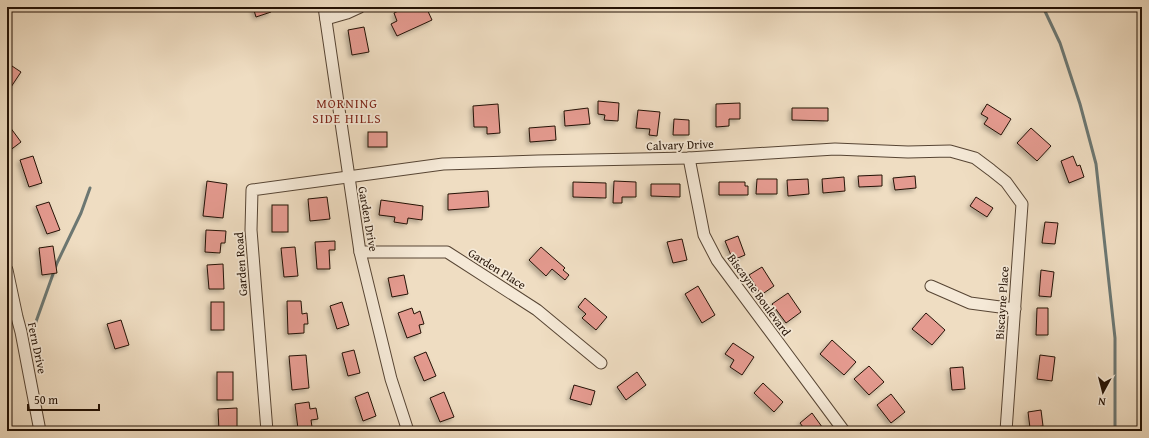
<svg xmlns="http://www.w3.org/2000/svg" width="1149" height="438" viewBox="0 0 1149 438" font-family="'Gentium Book Plus',serif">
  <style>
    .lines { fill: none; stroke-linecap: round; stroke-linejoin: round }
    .stream { stroke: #6c7772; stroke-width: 3 }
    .building { fill: #e49a8f; stroke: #241205; filter: url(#shadow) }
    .street-casing { stroke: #574534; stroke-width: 13 }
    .street { stroke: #f5e9d7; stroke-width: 11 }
    .labels { text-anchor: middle; stroke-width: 3.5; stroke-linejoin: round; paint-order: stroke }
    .street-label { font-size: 12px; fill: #241205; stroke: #f5e9d7 }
    .neighbourhood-label { font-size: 13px; letter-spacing: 1px; fill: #7a1f14; stroke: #f5e9d7 }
  </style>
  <defs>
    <filter id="shadow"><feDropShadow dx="-2.5" dy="2.5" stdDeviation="2" flood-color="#0004"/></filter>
  </defs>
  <rect width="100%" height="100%" fill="#efddc2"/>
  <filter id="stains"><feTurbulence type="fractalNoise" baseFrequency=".005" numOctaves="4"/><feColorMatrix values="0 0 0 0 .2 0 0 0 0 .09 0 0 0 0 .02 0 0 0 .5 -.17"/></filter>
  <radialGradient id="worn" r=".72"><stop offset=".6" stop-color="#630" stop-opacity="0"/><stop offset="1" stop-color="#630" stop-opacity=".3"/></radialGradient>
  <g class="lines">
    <g class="stream">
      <path d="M1043,7L1060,43L1080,104L1096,164L1115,338V431"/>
      <path d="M33,330L57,263L81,213L90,188"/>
    </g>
  </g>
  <g class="building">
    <path d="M253,7H269L271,12L256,17Z"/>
    <path d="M407,7H426L432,20L397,36L391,24L397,21L394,13Z"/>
    <path d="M364,27L369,52L352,55L348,30Z"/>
    <path d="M12,66L21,72L7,93V74Z"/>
    <path d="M598,101L619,103L618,121L604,120L605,115L598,114Z"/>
    <path d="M740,103V119H729V126L716,127V104Z"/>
    <path d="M498,104L500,133L487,134V127H474L473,106Z"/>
    <path d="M987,104L1011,119L1001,135L984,124L988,118L981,114Z"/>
    <path d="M588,108L590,124L565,126L564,111Z"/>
    <path d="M792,108H828V121L792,120Z"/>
    <path d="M638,110L660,112L657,136L649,135L650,129L636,128Z"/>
    <path d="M674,119L689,120V135H673Z"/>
    <path d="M7,123L21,142L9,151L7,148Z"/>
    <path d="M555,126L556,140L530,142L529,128Z"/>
    <path d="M1031,128L1051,146L1037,161L1017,143Z"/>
    <rect x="368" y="132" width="19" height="15"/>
    <path d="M33,156L42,183L29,187L20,160Z"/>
    <path d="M1073,156L1077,166L1080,165L1084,177L1069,183L1061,161Z"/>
    <path d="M882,175V186L859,187L858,176Z"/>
    <path d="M915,176L916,188L895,190L893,178Z"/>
    <path d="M844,177L845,191L823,193L822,179Z"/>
    <path d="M757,179H777V194H756Z"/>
    <path d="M808,179L809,194L788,196L787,180Z"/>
    <path d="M207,181L227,184L223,218L203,216Z"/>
    <path d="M614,181L636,182V197H622V203H613Z"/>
    <path d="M573,182L606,183V198L573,197Z"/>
    <path d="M719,182H745V186H748V195H719Z"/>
    <path d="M651,184H680V197L651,196Z"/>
    <path d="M488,191L489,207L448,210V194Z"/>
    <path d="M327,197L330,219L310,221L308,199Z"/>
    <path d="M976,197L993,208L987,217L970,206Z"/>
    <path d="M381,200L423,206L422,220L408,218L407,224L394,222L395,217L379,215Z"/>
    <path d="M49,202L60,230L47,234L36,206Z"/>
    <rect x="272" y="205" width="16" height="27"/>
    <path d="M1045,222L1058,223L1055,244L1042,243Z"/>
    <path d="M206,230L226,231L225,243H221L220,253L205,252Z"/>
    <path d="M738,236L745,255L733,260L725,241Z"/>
    <path d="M682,239L687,260L673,263L667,242Z"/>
    <path d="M335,241V250H329L330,269H317L315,242Z"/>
    <path d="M53,246L57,273L42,275L39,248Z"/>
    <path d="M295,247L298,276L284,277L281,248Z"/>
    <path d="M541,247L565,268L563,270L569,275L565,280L552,269L546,276L529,260Z"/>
    <path d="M223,264L224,289H209L207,265Z"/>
    <path d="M762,267L774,286L761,295L749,275Z"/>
    <path d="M1041,270L1054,272L1051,297L1039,296Z"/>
    <path d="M404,275L408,294L392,297L388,278Z"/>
    <path d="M698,286L715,315L702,323L685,294Z"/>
    <path d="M788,293L801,312L786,323L772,304Z"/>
    <path d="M585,298L607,317L596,330L582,318L586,314L578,307Z"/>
    <path d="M287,301H301L302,314L307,313L308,324H304V333L288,334Z"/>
    <rect x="211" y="302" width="13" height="28"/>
    <path d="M342,302L349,325L337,329L330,306Z"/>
    <path d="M412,308L414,314L420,311L424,324L419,325L421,333L407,338L398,313Z"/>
    <path d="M1037,308H1048V335H1036Z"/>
    <path d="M926,313L945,330L932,345L912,329Z"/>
    <path d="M121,320L129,345L115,349L107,324Z"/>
    <path d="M832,340L856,362L844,375L820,354Z"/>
    <path d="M733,343L754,357L742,375L730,367L734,360L725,354Z"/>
    <path d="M354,350L360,373L348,376L342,353Z"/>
    <path d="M426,352L436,376L424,381L414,357Z"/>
    <path d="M306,355L309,388L292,390L289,356Z"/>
    <path d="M1040,355L1055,357L1052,381L1037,379Z"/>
    <path d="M869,366L884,382L869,395L854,379Z"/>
    <path d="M963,367L965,389L952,390L950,368Z"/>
    <rect x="217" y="372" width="16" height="28"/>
    <path d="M637,372L646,385L626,400L617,387Z"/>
    <path d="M763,383L783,402L774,412L754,393Z"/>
    <path d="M574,385L595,391L591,405L570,399Z"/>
    <path d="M368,392L376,416L363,421L355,397Z"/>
    <path d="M444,392L454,417L440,422L430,398Z"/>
    <path d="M891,394L905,412L891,423L877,405Z"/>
    <path d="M309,402L310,409L316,408L318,419L311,420L312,427L298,429L295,404Z"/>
    <path d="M237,408V431H219L218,409Z"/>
    <path d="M1041,410L1043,426L1030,428L1028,412Z"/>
    <path d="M812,413L825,431H806L800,423Z"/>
    <path d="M96,427V431H79V430Z"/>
    <path d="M974,427L986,429V431H974Z"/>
  </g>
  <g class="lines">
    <g class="street-casing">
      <g id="street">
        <path d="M324,7L360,252L391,379L408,431"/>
        <path d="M326,19L347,13L360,7"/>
        <path d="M689,158L704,235L717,260L844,431"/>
        <path d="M360,252H447L537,310L601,363"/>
        <path d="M7,270L17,317L21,332L40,431"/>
        <path d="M931,286L970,303L1015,309"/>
        <path d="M267,431L251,230L252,190L443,164L538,161L689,158L835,149L908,152L950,151L975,158L991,170L1006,182L1022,204L1006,431"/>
      </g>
    </g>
    <use href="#street" class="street"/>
  </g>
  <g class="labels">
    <g class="street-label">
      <text transform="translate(680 145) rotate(-2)" y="4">Calvary Drive</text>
      <text transform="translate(368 219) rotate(80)" y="4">Garden Drive</text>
      <text transform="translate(241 264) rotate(-94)" y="4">Garden Road</text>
      <text transform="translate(497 269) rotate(32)" y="4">Garden Place</text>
      <text transform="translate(759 295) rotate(54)" y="4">Biscayne Boulevard</text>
      <text transform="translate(1002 303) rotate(-86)" y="4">Biscayne Place</text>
      <text transform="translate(37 348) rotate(78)" y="4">Fern Drive</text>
    </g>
    <g class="neighbourhood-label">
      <text x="347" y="108">MORNING<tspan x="347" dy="15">SIDE HILLS</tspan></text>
    </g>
  </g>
  <rect width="1149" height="438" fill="none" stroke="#efddc2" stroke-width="24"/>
  <rect x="8" y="8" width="1133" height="422" fill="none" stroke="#241205" stroke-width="2"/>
  <rect x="12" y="12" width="1125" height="414" fill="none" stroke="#241205"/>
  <g transform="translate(1103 392) rotate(187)" stroke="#f5e9d7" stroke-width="3" paint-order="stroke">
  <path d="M0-3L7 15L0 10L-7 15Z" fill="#241205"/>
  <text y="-6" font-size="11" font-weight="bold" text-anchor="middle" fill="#241205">N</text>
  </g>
  <path d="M28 404v6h71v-6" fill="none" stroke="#241205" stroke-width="2"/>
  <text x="34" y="404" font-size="12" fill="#241205" stroke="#f5e9d7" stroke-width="3" paint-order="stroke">50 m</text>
  <rect width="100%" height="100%" filter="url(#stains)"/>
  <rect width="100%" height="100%" fill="url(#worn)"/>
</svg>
